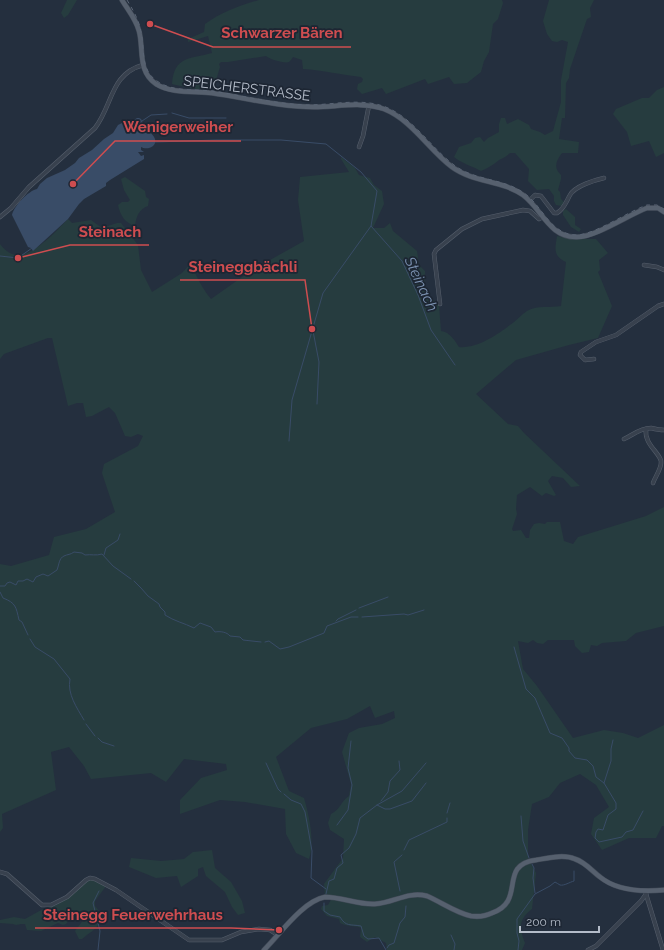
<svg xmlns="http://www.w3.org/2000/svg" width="664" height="950" viewBox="0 0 664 950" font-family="Raleway,sans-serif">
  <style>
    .green { fill: #263c3f }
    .water { fill: #394c67 }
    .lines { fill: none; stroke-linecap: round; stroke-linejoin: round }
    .stream { stroke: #394c67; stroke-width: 1 }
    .minor-casing { stroke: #565f6c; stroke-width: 4.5 }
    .major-casing { stroke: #414a57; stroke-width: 5.5 }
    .minor { stroke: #38414e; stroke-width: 3.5 }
    .major { stroke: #56606e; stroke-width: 4.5 }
    .rail { stroke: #5a6575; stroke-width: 1; stroke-dasharray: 4 4; stroke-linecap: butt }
    .labels { text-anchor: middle; stroke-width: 3.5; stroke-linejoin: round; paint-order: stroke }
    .street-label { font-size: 14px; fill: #b4bcc9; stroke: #1d2633 }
    .water-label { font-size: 15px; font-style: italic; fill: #7c92b1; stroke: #1d2633 }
    .leader { fill: none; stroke: #ce4d50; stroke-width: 1.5 }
    .callout-dot { fill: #ce4d50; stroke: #1d2633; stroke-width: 1.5 }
    .callout-label { font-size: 15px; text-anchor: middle; font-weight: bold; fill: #ce4d50; stroke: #1d2633; stroke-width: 3.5; stroke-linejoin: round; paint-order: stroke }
  </style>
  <rect width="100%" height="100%" fill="#242f3e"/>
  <g class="green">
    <path d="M67,0H77L68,15L64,18L61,13Z"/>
    <path d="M259,0H502L503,3L498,19L493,24L489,52L484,61L481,72L467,83L454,84L449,77L428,84L425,79L386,94L382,88L362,94L357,89L358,84L362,82L363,79L361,77C341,75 323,70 303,69L302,60L293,57C292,59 290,61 289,62C285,64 269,59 266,56L228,62H221L219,64L220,67L214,87C205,93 182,86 172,84C174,56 190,59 212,53L208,36L188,42V39L204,32L205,24C220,13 241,5 259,0Z"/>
    <path d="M549,0H594L590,8L591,17L587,19L570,69L569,78L566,83L565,118H562L559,139L579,142L578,153H562C556,161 553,168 561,175V179L558,190L560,192L561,199L564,202L562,206L556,205L554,201V196L549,189L537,190L528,181L529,169L515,153H510C506,157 503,158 499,160C493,165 488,168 481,171C474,167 459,162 454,157L459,147L471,143L475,138L480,137L484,142L488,138L499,132V124L501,118H505L507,124L518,119L529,125L531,129L540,132L545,135L553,131L561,102V80L568,42L562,40L557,42L552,41L547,34L543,21Z"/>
    <path d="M664,87V153L656,157L649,141L631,146L627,132L613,114L616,109L642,98H649L657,90Z"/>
    <path d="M341,157L355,168L359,175L370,178L374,185L382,191L384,204L373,228H384L390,223L393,231L417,251L419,265L425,271V292L439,305L441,331C450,332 455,341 459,347C476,349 497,335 510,325C516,321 521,315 527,311C536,305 551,308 561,306L566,262C553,256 555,249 557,236L571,239H596L608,253L599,260L600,270L598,272L612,306L598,338L569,345L516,360L476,394L508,424L518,426L524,433L580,486L571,487L563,478L552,476L548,481L556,495L554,496L546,493L542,496L530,487L517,495L516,509L517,514L512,529L513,531L521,530L526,538H529L530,530L534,524L539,523L545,524L547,522H560L564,541L573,544L578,537L646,516L664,507V626L636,633L626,641L602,643L597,646L591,645L589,652L582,653L575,646L574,640H548L543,644L537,643L533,640L528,643L518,641L523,669L537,686L573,738L604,730L623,733L638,738L664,725V826H662L656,838H629L602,850L591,834L594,818L609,807L596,785L580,774L560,783L549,797L532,804L528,830V858L536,873L532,909C518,920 519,928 525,943L522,950H387L386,943L375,937L367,942L360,937L361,928C354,925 347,927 340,923L339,919L327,916L321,909L322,906L328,905L333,896H325L324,884L343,858L344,839L330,830L328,823L331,814C341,809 340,802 349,796L351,784L342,752L349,733L359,728L382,724L395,718L394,711L375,718L370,706L347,719L311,728L276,757L289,791L304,798C309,815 315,841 309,859L296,853L286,834L285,809L245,802L220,800L180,814V800L201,778L227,770L226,764L184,759L166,782L151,773L91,779L84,766L69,747L51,752L56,790L2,814L3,828L0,832V564L11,566L49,555L54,537L86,529L115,512L102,473L104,464L138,446L143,436L138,434L131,437L125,436L115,413L109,407L92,416L86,417L83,403H77L68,406L52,338H48L4,354L0,359V244C3,248 7,252 12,254C30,261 56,231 68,219L72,223L91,220L102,228L117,223H121L138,245L141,270L152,292L182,273L191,263C194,267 194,271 196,275C200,283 205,292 211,299L252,270L304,241L298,200L300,177L349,172L341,159Z"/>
    <path d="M125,177L145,191L146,197L149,199L148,206C139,209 136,217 135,226C125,223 120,215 118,205L122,202H128L130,200L124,190L121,179Z"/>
    <path d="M566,209L575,217V225L581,229L579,232L571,227L563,215V211Z"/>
    <path d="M212,850L215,868L231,882L242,901L245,913L238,915L232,907L225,892L206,876L203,867L198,869V876L181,887L177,876L156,878L129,867L131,858L161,861L184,859L193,852Z"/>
    <path d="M91,880H96L106,886L95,901V906C110,922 94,929 82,939H79L75,931L84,919L83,914L79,913L72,917L66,924L63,925L58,923L41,931L27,930L25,924H21L16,925L13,924L0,923V920L14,917L25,919L43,909L56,905L67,898L87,881Z"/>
  </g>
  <path class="water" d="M137,118H139L141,119L144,125L142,128L143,130L149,131C151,133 154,136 155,139C157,148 146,150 141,147V150L144,152H138L141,156L144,155V159L110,180L106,183V186L84,199L79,204L68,219L33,251L31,248L28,247L12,215C14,206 28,191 37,189L40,184L47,178L65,170L75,163L79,158L92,150L104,139L113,133L118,125L126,121L134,120Z"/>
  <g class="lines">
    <g class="stream">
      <path d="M172,113L189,118H226"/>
      <path d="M142,121L151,115L167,114"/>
      <path d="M155,142L216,140H281L326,144L361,172L377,191L371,226L402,261L418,295L431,330L455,365"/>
      <path d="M0,256L18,258L32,248"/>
      <path d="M313,331L319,362L317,404"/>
      <path d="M289,441L292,400L323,293L371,226"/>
      <path d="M104,555L106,548L118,540L120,534"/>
      <path d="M134,581L141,588L148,596L159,604L160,607L165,612V615C174,621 184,623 194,628L200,623L211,627L215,632C220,631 227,632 230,636L240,637L243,640L261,642"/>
      <path d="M0,586H5L7,583L10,582L16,585L18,581H23L27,579L33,582L36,577L43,574L48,576L57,570C59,565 59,558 64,556C68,554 70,555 74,552L82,553L85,555C91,554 96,556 102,554L113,566L131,579"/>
      <path d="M0,592L3,598C16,603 16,607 19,620L22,622L28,635"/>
      <path d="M359,608L388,597"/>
      <path d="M362,617L404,614L408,615L424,610"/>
      <path d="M336,621L338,619L356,610"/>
      <path d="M30,639L35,647L54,659L70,679C67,694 77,708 84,720"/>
      <path d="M265,642L269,641L280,649L289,647L324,633L327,626L351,617H358"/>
      <path d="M514,647L526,689L535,698L550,733L562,738L569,748V751L575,758L587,760L593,766L596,777L604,783L616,803V809L608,815L603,830L598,829L596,832L595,838L599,842L622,837L626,832L633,830L643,811"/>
      <path d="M86,724L95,736"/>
      <path d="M98,738L102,742L114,746"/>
      <path d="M266,763L278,789L281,792"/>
      <path d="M604,783L611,761V749L613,740"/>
      <path d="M284,794L291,800L301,804L305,812L312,851L311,878L326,889"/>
      <path d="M381,801L388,792L390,781L400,770L399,761"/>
      <path d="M377,805L385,809H390L412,801L426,783"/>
      <path d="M447,813L450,803"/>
      <path d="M521,816L523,841L529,858"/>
      <path d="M337,825L348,810L352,785L348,768L351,741"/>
      <path d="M404,850L409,840L447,822V818"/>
      <path d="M532,864L534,868L533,878L535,893"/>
      <path d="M400,891L394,862L402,855"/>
      <path d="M326,894L329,881L334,879L337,868L343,863L341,855L349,848L356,834L360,818L377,805L402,791L426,763"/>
      <path d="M324,903V911L330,915L340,917C346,927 350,924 361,926L364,936L368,939L379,938L386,950"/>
      <path d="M451,935L455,944L454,950"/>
      <path d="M387,948L389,945L394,943L400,923L405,917L406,906"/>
      <path d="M98,950L100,931L93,903L99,891"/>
      <path d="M518,950L519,941L517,933V919L535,894L550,886L555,882C557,883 558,884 560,885C564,886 570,882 574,881V871"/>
    </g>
    <g class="minor-casing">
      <g id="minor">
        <path d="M359,147L363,136L369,105"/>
        <path d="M530,200L535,195L541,196L554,213H557C564,209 566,202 570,195C575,186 595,180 604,178"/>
        <path d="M0,217L11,208L29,187L95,128C113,105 110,74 143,65"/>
        <path d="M644,265L657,267L664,270"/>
        <path d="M440,304L434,254L436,250L462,229L482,219L523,210L530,211L539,219L543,217"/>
        <path d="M594,359L585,360L580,355L581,352L596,342L616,335L658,306L664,304"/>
        <path d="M646,429C644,444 659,452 661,461C662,468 655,477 653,483"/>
        <path d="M624,439C633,435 640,428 651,428C655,429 660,430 664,430"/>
        <path d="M0,872L7,874L42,905H51L67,897L86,880L90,878L95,879L116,890L189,940H222L241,932L259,929L270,930L278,935"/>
        <path d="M646,894L663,950"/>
        <path d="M588,950L596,946L641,901L646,894"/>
      </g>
    </g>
    <g class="major-casing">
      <g id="major">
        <path d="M122,0C128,10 136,19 139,31C144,49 137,71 156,84C172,94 194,91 212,93C246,98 280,107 314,107C337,107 362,101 384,109C412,120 429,150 452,167C474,183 502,180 523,195C542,209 549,238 577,237C596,237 628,215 647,208H658L664,212"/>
        <path d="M264,950C280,934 303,901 325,897C342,897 358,905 375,904C393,903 408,891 427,896C441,902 456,913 471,916C479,917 486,916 492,913C527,901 497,865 536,860C548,858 564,854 575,859C585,862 592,871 600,877C617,891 642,892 664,890"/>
      </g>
    </g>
    <use href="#minor" class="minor"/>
    <use href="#major" class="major"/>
    <path class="rail" d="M127,0C133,10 139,20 141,32C145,49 140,70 157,81C172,92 195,89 213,91C244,96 276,104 307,105C332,105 359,98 383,106C412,116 430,147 454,165C475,181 503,178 524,193C543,206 550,235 577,235C596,234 627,212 647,205H657L664,209"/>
  </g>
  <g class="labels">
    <g class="street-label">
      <text transform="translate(247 88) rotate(7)" y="5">SPEICHERSTRASSE</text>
    </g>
    <g class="water-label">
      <text transform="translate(421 284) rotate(65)" y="5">Steinach</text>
    </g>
  </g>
  <path class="leader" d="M150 24L213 47H351M73 184L115 141H241M18 258L70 245H149M312 329L305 280H180M279 930L231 928H35"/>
  <g class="callout-dot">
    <circle cx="150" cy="24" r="4"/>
    <circle cx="73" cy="184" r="4"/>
    <circle cx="18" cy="258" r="4"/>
    <circle cx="312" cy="329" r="4"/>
    <circle cx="279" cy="930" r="4"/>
  </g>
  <g class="callout-label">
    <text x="282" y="38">Schwarzer Bären</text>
    <text x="178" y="132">Wenigerweiher</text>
    <text x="110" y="237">Steinach</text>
    <text x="243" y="272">Steineggbächli</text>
    <text x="133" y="920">Steinegg Feuerwehrhaus</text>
  </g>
  <path d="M520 926v6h79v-6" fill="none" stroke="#b4bcc9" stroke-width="2"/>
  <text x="526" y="926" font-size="12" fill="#b4bcc9" stroke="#1d2633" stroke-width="3" paint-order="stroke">200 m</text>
</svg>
